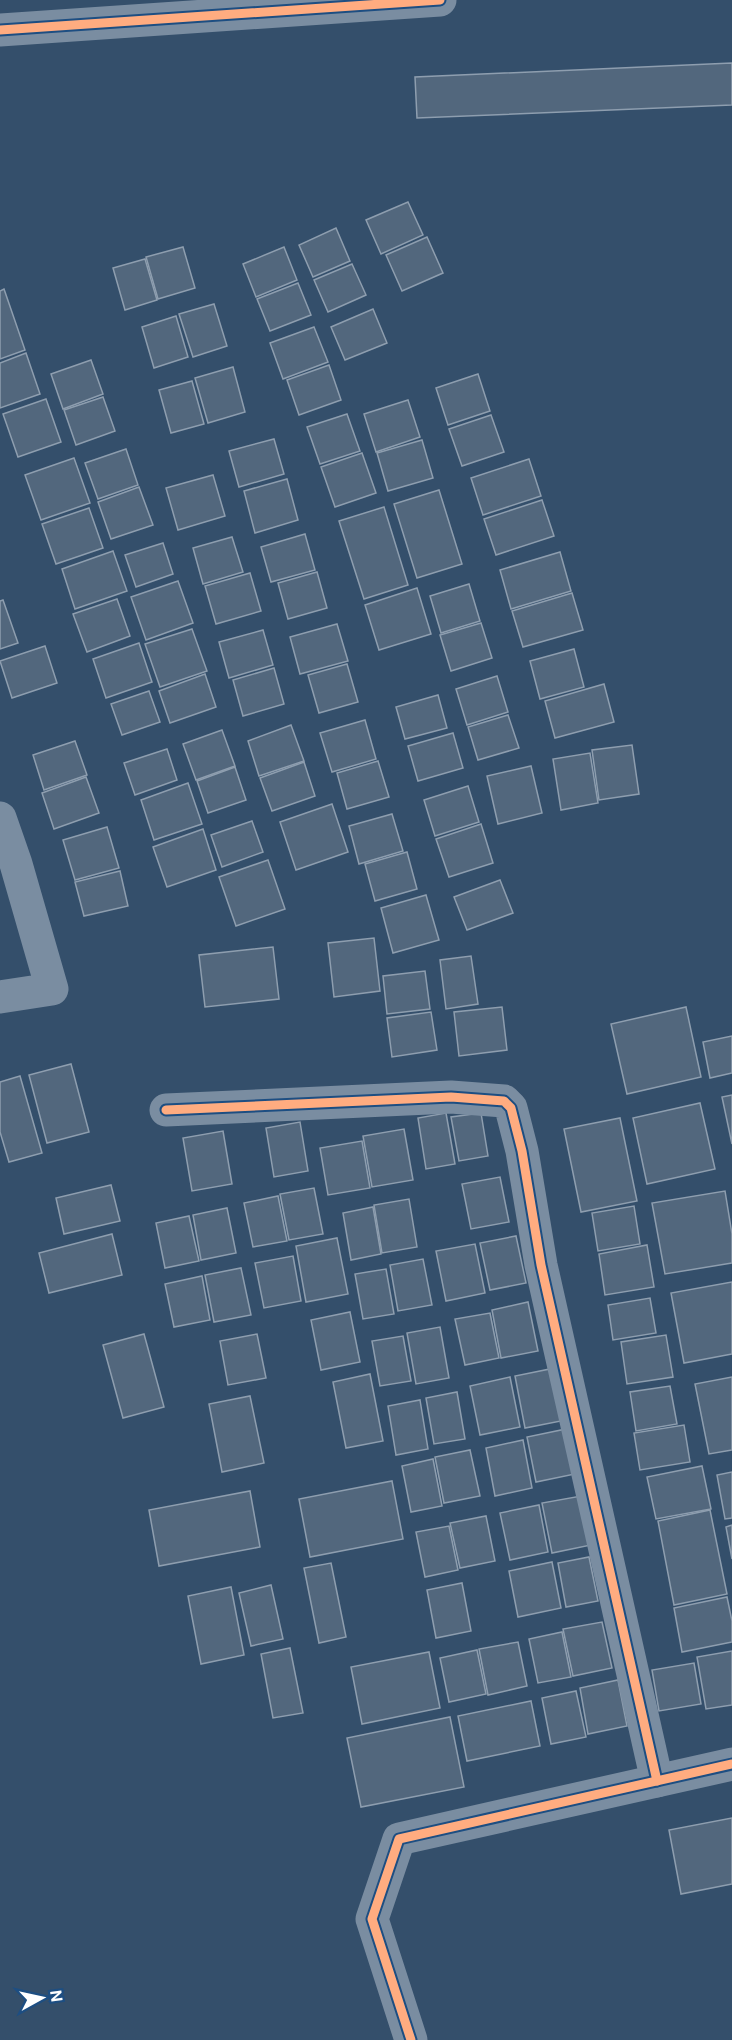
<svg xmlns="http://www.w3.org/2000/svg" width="732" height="2040" viewBox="0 0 732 2040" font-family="'DM Sans',sans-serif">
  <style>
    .building { fill: #52677d; stroke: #8e9eaf; stroke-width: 1.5 }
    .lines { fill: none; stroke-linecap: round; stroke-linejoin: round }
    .minor { stroke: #7a8da1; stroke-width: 33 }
    .cycleway-casing { stroke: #1d4e82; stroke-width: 13 }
    .cycleway { stroke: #ffac80; stroke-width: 9 }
  </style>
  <rect width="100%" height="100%" fill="#344f6b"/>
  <g class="building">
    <path d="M732,63V105L417,118L415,77Z"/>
    <path d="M408,202L423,235L381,254L366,220Z"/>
    <path d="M336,228L350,261L313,277L299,245Z"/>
    <path d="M427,237L443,273L402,291L386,255Z"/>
    <path d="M183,247L195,288L158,299L146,257Z"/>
    <path d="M284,247L297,280L256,297L243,264Z"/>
    <path d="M145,259L157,300L125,310L113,268Z"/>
    <path d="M352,264L366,295L328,312L314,280Z"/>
    <path d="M298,283L311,315L270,331L257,299Z"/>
    <path d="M4,289L25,350L0,359V291Z"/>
    <path d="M214,304L227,346L193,357L179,314Z"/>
    <path d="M373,309L387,343L345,360L331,327Z"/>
    <path d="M176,316L188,357L154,368L142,327Z"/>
    <path d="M314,327L328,362L283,379L270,343Z"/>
    <path d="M26,353L40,394L0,408V363Z"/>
    <path d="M91,360L103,394L63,409L51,374Z"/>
    <path d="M329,365L341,400L299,415L287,380Z"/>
    <path d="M233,367L245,412L208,423L195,378Z"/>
    <path d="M478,374L490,411L448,425L436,388Z"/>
    <path d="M192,381L204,424L171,433L159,390Z"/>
    <path d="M103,397L115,431L76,445L64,410Z"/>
    <path d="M46,399L61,442L18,457L3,414Z"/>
    <path d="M408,400L420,437L376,452L364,414Z"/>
    <path d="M347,414L360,451L320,464L307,427Z"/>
    <path d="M491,415L504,452L462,466L449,429Z"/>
    <path d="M274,439L284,474L239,487L229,451Z"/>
    <path d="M422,440L433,478L388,491L377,453Z"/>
    <path d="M126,449L138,485L98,499L85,463Z"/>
    <path d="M362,453L376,493L335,507L321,467Z"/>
    <path d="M74,458L90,503L41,520L25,475Z"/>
    <path d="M529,459L541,496L483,515L471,478Z"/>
    <path d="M213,475L225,516L178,530L166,488Z"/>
    <path d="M287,479L298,520L255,533L244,491Z"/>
    <path d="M139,487L153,525L111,539L98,502Z"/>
    <path d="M439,490L462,564L417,578L394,504Z"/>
    <path d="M542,500L554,536L496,555L484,519Z"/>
    <path d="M384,507L408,585L364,599L339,521Z"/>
    <path d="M89,508L103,548L56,564L42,524Z"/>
    <path d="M305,534L315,570L271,582L261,547Z"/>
    <path d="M232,537L243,572L203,584L193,548Z"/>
    <path d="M163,543L173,574L136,587L125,555Z"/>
    <path d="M113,551L127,591L75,609L62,569Z"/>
    <path d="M560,552L571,591L511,609L500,570Z"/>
    <path d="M317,572L327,608L288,619L278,583Z"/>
    <path d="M250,573L261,611L216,624L205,586Z"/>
    <path d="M178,581L193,623L146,640L131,597Z"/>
    <path d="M469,584L480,621L441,633L430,596Z"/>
    <path d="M417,588L431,634L379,650L365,605Z"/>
    <path d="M572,593L583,630L523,647L512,611Z"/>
    <path d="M117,599L130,636L87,652L73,614Z"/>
    <path d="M3,600L18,643L0,649V601Z"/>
    <path d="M481,623L492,658L451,671L440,635Z"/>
    <path d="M337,624L348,661L300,674L290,637Z"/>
    <path d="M192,629L207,671L160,687L145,644Z"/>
    <path d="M263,630L273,665L229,678L219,642Z"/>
    <path d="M139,643L152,682L106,698L93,659Z"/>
    <path d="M45,646L57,683L12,698L0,661Z"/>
    <path d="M574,649L584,687L540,699L530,661Z"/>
    <path d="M347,664L358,702L319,713L308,675Z"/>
    <path d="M274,668L284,704L243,716L233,680Z"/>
    <path d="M205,674L216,707L170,723L159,691Z"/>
    <path d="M497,676L508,712L467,725L456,689Z"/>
    <path d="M604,684L614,722L555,738L545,701Z"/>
    <path d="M149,691L160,722L122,735L111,704Z"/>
    <path d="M438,695L447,728L405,739L396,707Z"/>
    <path d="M508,715L519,748L478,760L468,727Z"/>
    <path d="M365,720L376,759L332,772L320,733Z"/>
    <path d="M291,725L304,761L259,776L248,741Z"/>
    <path d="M222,730L235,766L196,780L183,744Z"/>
    <path d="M453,733L463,768L418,781L408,746Z"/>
    <path d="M75,741L87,775L44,790L33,755Z"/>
    <path d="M632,745L639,794L599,800L592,750Z"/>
    <path d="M167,749L177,780L135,795L124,763Z"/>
    <path d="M590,753L598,803L561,810L553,759Z"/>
    <path d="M378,761L389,797L347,809L337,773Z"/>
    <path d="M304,762L315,796L272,811L260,778Z"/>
    <path d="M531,766L542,813L498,824L487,776Z"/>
    <path d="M235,767L246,800L208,813L197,781Z"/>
    <path d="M86,777L99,813L54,829L42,793Z"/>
    <path d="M188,783L202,824L154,840L141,800Z"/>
    <path d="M468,786L479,822L435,836L424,800Z"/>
    <path d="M332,804L348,852L296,870L280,822Z"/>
    <path d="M392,814L403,851L359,864L349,826Z"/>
    <path d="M252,821L263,852L222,867L211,835Z"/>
    <path d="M481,824L493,863L449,877L436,839Z"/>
    <path d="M107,827L119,868L75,880L63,840Z"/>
    <path d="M203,829L216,870L167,887L153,847Z"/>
    <path d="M407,852L417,889L375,901L365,864Z"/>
    <path d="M268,860L285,909L236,926L219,877Z"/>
    <path d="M120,871L128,906L84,916L75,882Z"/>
    <path d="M500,880L513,913L467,930L454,897Z"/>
    <path d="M426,895L439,940L393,953L381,908Z"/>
    <path d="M374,938L380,991L334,997L328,943Z"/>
    <path d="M273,947L279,999L205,1007L199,955Z"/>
    <path d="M471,956L478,1004L446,1009L440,960Z"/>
    <path d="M425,971L430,1009L387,1014L383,976Z"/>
    <path d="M502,1007L507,1050L459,1056L454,1012Z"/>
    <path d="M686,1007L701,1077L627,1094L611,1024Z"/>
    <path d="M431,1012L437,1050L392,1057L387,1018Z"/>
    <path d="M732,1036V1073L710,1078L703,1042Z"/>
    <path d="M71,1064L89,1132L47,1143L29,1075Z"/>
    <path d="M20,1076L42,1153L9,1162L0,1132V1082Z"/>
    <path d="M732,1095V1144L722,1097Z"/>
    <path d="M700,1103L715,1169L647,1184L633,1118Z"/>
    <path d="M446,1113L455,1164L426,1169L418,1118Z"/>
    <path d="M481,1113L488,1156L459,1161L451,1117Z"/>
    <path d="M620,1118L637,1201L581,1212L564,1129Z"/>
    <path d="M300,1122L308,1171L274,1177L266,1128Z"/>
    <path d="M404,1129L413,1180L372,1187L363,1136Z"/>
    <path d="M223,1131L232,1184L192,1191L183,1138Z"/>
    <path d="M362,1141L370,1188L328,1195L320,1148Z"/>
    <path d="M500,1177L509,1222L471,1229L462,1184Z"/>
    <path d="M111,1185L120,1221L64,1234L56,1198Z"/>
    <path d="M314,1188L323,1234L289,1240L280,1194Z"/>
    <path d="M725,1191L732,1234V1263L665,1274L652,1203Z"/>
    <path d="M278,1196L287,1241L253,1247L244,1203Z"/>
    <path d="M409,1199L417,1247L382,1253L374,1205Z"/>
    <path d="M634,1206L640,1244L598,1251L592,1213Z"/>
    <path d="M373,1207L381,1254L351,1260L343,1213Z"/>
    <path d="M227,1208L236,1253L201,1260L193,1215Z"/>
    <path d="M189,1216L199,1261L165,1268L156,1223Z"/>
    <path d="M112,1234L122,1275L49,1293L39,1253Z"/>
    <path d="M516,1236L526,1283L490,1290L480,1243Z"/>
    <path d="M337,1238L348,1294L306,1302L296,1246Z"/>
    <path d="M475,1244L485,1293L446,1301L436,1251Z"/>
    <path d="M647,1245L654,1287L605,1295L599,1254Z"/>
    <path d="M293,1256L301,1301L264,1308L255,1263Z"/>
    <path d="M423,1259L432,1305L398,1311L390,1265Z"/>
    <path d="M241,1268L251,1315L214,1322L205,1275Z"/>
    <path d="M386,1269L394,1314L363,1319L355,1274Z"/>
    <path d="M202,1276L210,1320L174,1327L165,1284Z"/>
    <path d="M732,1282V1354L684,1363L671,1293Z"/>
    <path d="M650,1298L656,1333L613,1340L608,1305Z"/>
    <path d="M528,1302L538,1351L501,1358L492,1310Z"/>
    <path d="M350,1312L360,1362L321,1370L311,1320Z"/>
    <path d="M490,1313L499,1358L465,1365L455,1319Z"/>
    <path d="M440,1327L449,1378L416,1384L407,1333Z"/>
    <path d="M144,1334L164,1407L123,1418L103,1345Z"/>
    <path d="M257,1334L266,1378L228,1385L220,1341Z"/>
    <path d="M666,1335L673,1377L627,1384L621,1342Z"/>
    <path d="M403,1336L411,1381L380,1386L372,1341Z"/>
    <path d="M550,1369L561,1421L525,1428L515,1376Z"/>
    <path d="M370,1374L383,1441L346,1448L333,1382Z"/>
    <path d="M510,1377L520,1427L480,1435L470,1386Z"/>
    <path d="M732,1377V1450L709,1454L695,1384Z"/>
    <path d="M670,1386L677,1424L636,1431L630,1392Z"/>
    <path d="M457,1392L465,1439L434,1444L426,1398Z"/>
    <path d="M250,1396L264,1463L222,1472L209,1404Z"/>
    <path d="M420,1400L428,1449L396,1455L388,1406Z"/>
    <path d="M684,1425L690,1462L640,1470L634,1433Z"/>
    <path d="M566,1429L575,1474L536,1482L527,1437Z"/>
    <path d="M523,1440L532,1488L495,1496L486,1448Z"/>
    <path d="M470,1450L480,1496L444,1503L435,1457Z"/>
    <path d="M433,1459L442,1506L411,1512L402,1466Z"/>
    <path d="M702,1466L711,1509L656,1519L647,1477Z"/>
    <path d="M732,1472V1518L725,1519L717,1475Z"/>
    <path d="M392,1481L403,1539L310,1557L299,1499Z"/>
    <path d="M250,1491L260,1547L159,1566L149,1510Z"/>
    <path d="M581,1496L591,1545L552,1553L542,1503Z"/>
    <path d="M539,1505L548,1552L510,1560L500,1513Z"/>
    <path d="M710,1510L727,1594L674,1605L658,1521Z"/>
    <path d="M486,1516L495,1561L460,1568L450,1523Z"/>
    <path d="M732,1525V1559L726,1527Z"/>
    <path d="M449,1526L458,1570L425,1577L416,1532Z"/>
    <path d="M589,1557L598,1601L566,1607L558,1563Z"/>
    <path d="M552,1562L561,1608L518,1617L509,1571Z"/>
    <path d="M331,1563L346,1637L319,1643L304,1568Z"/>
    <path d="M462,1583L471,1631L436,1638L427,1590Z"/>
    <path d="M271,1585L283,1639L251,1646L239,1593Z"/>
    <path d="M231,1587L244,1655L201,1664L188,1596Z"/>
    <path d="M727,1597L732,1621V1642L682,1652L674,1608Z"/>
    <path d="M602,1622L612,1668L573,1676L563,1629Z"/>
    <path d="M562,1632L571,1677L538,1683L529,1639Z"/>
    <path d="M518,1642L527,1686L488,1695L479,1649Z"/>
    <path d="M290,1648L303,1713L273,1718L261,1654Z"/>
    <path d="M477,1650L486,1694L449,1702L440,1658Z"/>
    <path d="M732,1651V1705L706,1709L697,1657Z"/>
    <path d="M429,1652L440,1708L362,1724L351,1667Z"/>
    <path d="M694,1663L701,1704L659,1711L652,1670Z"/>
    <path d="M618,1680L627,1726L588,1734L580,1688Z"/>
    <path d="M576,1691L586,1737L551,1744L542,1698Z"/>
    <path d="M531,1701L540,1746L467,1761L458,1716Z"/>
    <path d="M450,1717L464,1787L361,1807L347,1738Z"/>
    <path d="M732,1818V1884L681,1894L669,1830Z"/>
  </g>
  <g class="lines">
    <g class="minor">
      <path d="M0,30L440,0"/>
      <path d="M0,818L16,864L52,989L0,997"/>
      <path d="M166,1110L451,1097L504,1101L511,1108L522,1151L541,1265L657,1781"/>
      <path d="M411,2040L372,1919L399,1839L732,1764"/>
    </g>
    <g class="cycleway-casing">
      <g id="cycleway">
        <path d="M0,30L440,0"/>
        <path d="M166,1110L451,1097L504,1101L511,1108L522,1151L541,1265L657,1781"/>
        <path d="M411,2040L372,1919L399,1839L732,1764"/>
      </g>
    </g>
    <use href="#cycleway" class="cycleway"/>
  </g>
  <g transform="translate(42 1998) rotate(82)" stroke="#1d4e82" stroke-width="4.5" paint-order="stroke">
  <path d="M0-4.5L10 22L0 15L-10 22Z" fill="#ffffff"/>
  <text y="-9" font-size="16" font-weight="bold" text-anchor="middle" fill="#ffffff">N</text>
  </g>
</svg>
